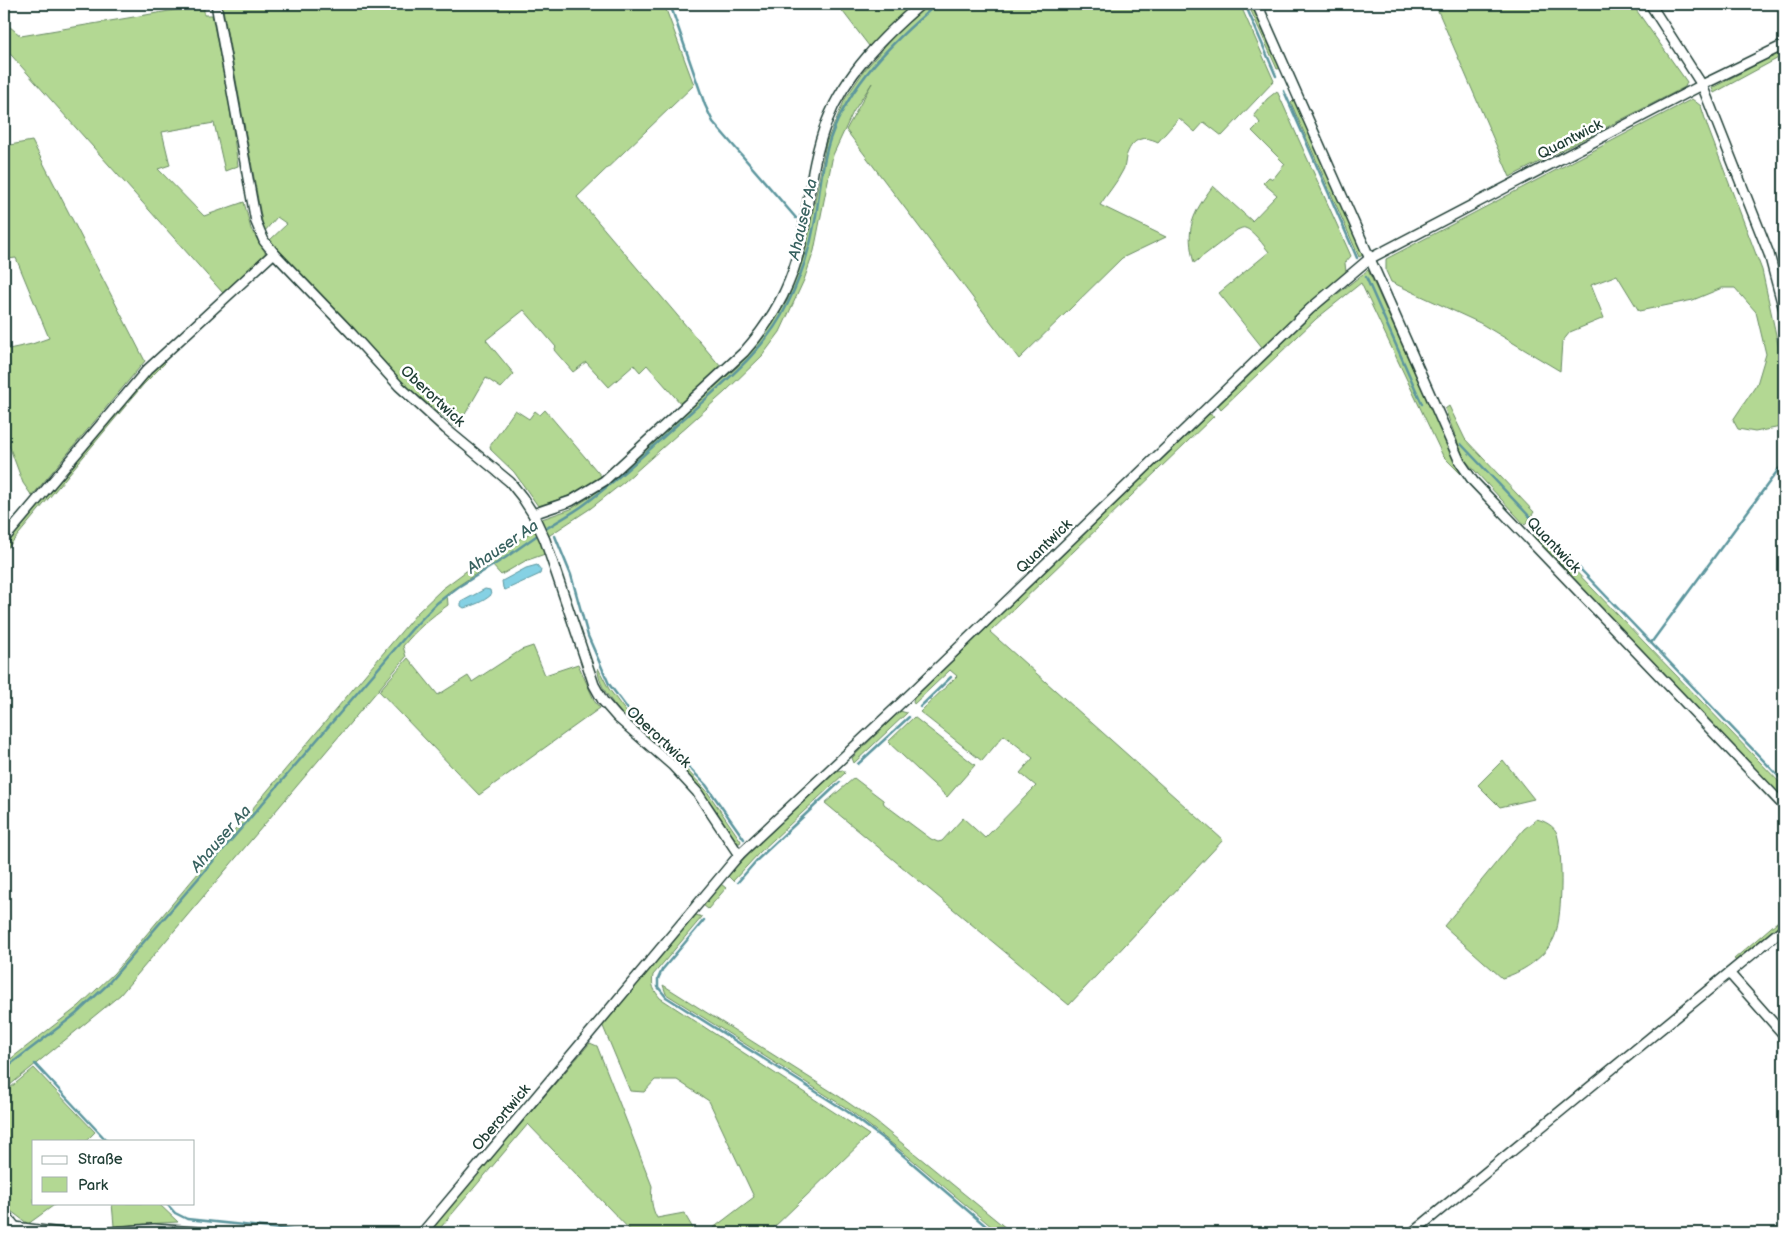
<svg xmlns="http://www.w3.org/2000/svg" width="1788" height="1237" viewBox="0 0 1788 1237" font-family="'Balsamiq Sans',sans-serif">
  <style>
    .green { fill: #b3d893; stroke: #698a64 }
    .water { fill: #85d1e4; stroke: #5c969e }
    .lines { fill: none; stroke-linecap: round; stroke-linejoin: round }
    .stream { stroke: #5c969e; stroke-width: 2.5 }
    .minor-casing { stroke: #1f3d34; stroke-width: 12 }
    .minor { stroke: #fff; stroke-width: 9 }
    .labels { text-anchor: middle; stroke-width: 5; stroke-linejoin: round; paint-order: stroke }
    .street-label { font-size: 15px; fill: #1f3d34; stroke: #fff }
    .water-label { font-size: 16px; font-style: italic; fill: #386260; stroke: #fff }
  </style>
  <rect width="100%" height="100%" fill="#fff"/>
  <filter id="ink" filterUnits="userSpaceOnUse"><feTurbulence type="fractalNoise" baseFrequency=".02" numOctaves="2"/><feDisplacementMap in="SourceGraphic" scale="10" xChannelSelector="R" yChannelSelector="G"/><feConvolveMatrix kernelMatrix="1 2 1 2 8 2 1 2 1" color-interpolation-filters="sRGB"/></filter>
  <g filter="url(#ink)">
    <g class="green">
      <path d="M222,4H664L694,85L577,197L721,367L681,404L647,365L640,372L634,365L609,387L586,362L573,372L554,350L556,347L524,310L486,340L514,374L501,388L486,378L457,428L399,380L269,244L270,240L287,224L277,217L264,232Z"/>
      <path d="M837,4H913L869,46Z"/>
      <path d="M930,4H1240L1274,81L1222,136L1204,122L1195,132L1179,118L1158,142C1142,134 1131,140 1126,157C1125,162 1125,168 1122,172C1116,184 1107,194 1100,205L1166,237L1122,258L1019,359L846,130L872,83L853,112L833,155L814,251L804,280L780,332L762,356L725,392L624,482L591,508L547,537L539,520L571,509L593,495L737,367L768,330L787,301L805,253L826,143L845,99L863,72L896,33Z"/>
      <path d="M1248,4H1253L1283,68L1277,69Z"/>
      <path d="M1435,4H1632L1687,82L1685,87L1510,177Z"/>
      <path d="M199,6L204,8V15H212L229,102L238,166L225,171L214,123L162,132L170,165L158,169L204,216L244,202L251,229L266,254L223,293L4,47V22L21,36Z"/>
      <path d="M1784,50V55L1714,93L1712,88Z"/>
      <path d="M1277,91L1351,256L1345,263L1346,272L1262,347L1219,293L1269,252C1264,246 1253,230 1245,228C1243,227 1240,229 1237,230L1194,263C1185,229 1192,214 1213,186L1252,221L1277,195L1263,183L1269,177L1273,179L1285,164L1252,131L1260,123L1254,115L1267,99Z"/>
      <path d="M1295,99L1363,255L1359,257L1291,103Z"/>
      <path d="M1692,99L1701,106L1708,128L1762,270L1784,372V425L1781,427L1755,432L1738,429L1733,420L1757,384L1766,354L1756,312L1735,288H1722L1693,300L1639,311L1617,275L1591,285L1604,318L1570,332L1562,342L1560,371L1480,323L1391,282L1386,271V259Z"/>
      <path d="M32,141L145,361L32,496L23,483L4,432V350L32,344L49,338L16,258L8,259L4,243V146Z"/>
      <path d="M1368,270L1451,453L1462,475L1443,456L1361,283L1316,319L1221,409L1218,405L1318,309Z"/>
      <path d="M162,360L165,363L143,385L4,552V543L137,385Z"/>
      <path d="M1449,406L1465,439L1534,512L1525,525L1464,459L1445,409Z"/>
      <path d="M515,410L529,419L535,411L540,415L545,410L602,477C579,493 564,498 538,506L514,472L491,450L490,446Z"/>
      <path d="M1209,414L1214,416L990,632L1223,840L1069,1005L825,803L854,778L883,800L884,804L931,839L938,842L942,841L963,818L985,838L1036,786L1020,773L1033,758L1004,735L982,761L920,712L957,676L950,670L914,704L913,702L914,698Z"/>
      <path d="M537,529L545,554L525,561L501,575L491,564L447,593L448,605C431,617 416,630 403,646L406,657L120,995L4,1090V1064L79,1006L114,973L417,613L442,589L473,566Z"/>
      <path d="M1537,531L1784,787V800L1532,537Z"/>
      <path d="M533,646L545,675L578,664L595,702L600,708L479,795L379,691L408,658L438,695L468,676L472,682L521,650Z"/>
      <path d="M598,668L609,689L623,708L636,723L684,767L706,790L741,841L740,843H738C726,827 716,808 703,793C679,765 596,705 598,668Z"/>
      <path d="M900,711L907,713L854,763L852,758Z"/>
      <path d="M914,717L975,765L947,797L888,742Z"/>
      <path d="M1503,760L1534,799L1500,807L1478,785Z"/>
      <path d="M843,770L845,773L759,853L733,881L728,876L754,848L837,771Z"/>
      <path d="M1537,819C1544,821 1555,826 1557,834C1563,853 1563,923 1553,940C1544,958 1521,973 1502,978L1444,926L1524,829Z"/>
      <path d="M721,884L726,888L708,909L703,905Z"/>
      <path d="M696,915L702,917L653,975C651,986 654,990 660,998L869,1135L768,1233H633L528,1124L436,1233H427L590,1043L597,1046L652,1186C651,1198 651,1207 657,1218L684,1213L695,1232H708L754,1197L709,1101L677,1080H655L644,1092L630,1091L602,1024Z"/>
      <path d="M1784,916V924L1739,963L1734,959Z"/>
      <path d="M663,985L840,1097L876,1122L1012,1233H999L909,1157L848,1109L666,994Z"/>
      <path d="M34,1068L95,1132L86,1141H34V1203H57L28,1224L11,1211L4,1202V1093Z"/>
      <path d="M112,1203H158L178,1222L114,1226Z"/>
    </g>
    <g class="water">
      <path d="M537,565L541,570L540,574L505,590L503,588L502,581L526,568Z"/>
      <path d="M485,589L490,590L491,595C483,602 474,605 464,608L461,606V602Z"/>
    </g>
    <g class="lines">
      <g class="stream">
        <path d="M670,4L705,105L713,122L796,218"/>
        <path d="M1245,4L1276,76"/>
        <path d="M1284,91L1357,258"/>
        <path d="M1366,277L1422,404"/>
        <path d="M1461,444L1530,517"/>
        <path d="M1540,527L1784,782"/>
        <path d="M544,530C557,521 572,514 585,504C623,476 656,443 691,412C727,380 767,348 788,303C801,277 810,249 815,221C820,194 821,165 830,139C850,83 893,41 937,4"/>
        <path d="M555,536L571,575L588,636L609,684L630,712L650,733L685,763L706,785L744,839"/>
        <path d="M1651,643L1784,462"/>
        <path d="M920,707L951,677"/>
        <path d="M858,764L909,717"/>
        <path d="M738,882L757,860L840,782"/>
        <path d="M704,920L662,970L658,979V987L666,997L848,1112L891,1145L994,1233"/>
        <path d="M35,1064L107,1141"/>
        <path d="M4,1069L76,1014L106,986L412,629L437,603L458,587L505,558L539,534"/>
        <path d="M166,1203L175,1213L187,1219L318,1233"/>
        <path d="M4,1229L7,1233"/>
      </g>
      <g class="minor-casing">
        <g id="minor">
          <path d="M216,4L256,222L264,241L274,253L350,332L399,386L446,429L510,482L522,497L533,514L545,540L586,661L594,685L603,701L617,717L672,765L697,792L739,855"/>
          <path d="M1257,4L1460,462L1473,481L1784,806"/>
          <path d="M1650,4L1702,85L1769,254L1784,310"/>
          <path d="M533,514L571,501L604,481L744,352C771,322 791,287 800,247C809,205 811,162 827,121C845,74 884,36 921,4"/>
          <path d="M4,539L147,370L274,253"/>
          <path d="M1730,974L1784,1035"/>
          <path d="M4,1212L18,1231"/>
          <path d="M15,1227L61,1233"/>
          <path d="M97,1233L154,1229L212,1233"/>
          <path d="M422,1233L739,855L902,702L1310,309L1369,259L1702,85L1784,45"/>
          <path d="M1412,1233L1784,928"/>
        </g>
      </g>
      <use href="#minor" class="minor"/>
    </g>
  </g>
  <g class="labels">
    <g class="street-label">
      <text transform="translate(1570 139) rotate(-27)" y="5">Quantwick</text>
      <text transform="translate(433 396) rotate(43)" y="5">Oberortwick</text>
      <text transform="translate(1554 545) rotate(46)" y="5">Quantwick</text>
      <text transform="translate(1044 546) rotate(-44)" y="5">Quantwick</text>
      <text transform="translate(659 737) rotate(43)" y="5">Oberortwick</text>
      <text transform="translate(501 1117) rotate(-50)" y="5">Oberortwick</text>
    </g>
    <g class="water-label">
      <text transform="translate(802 219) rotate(-77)" y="6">Ahauser Aa</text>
      <text transform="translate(502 546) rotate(-34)" y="6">Ahauser Aa</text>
      <text transform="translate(220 838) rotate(-49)" y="6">Ahauser Aa</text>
    </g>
  </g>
  <rect width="1788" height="1237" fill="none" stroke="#fff" stroke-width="20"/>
  <rect x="10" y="10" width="1768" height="1217" fill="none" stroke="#1f3d34" stroke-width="2" filter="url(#ink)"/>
  <rect x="32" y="1140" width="162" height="65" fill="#ffffff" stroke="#a5b1ae"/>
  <rect x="42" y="1156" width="25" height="8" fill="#ffffff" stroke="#a5b1ae"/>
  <text x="78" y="1164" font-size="15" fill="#1f3d34">Straße</text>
  <rect x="42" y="1177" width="25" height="15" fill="#b3d893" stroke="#a5b1ae"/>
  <text x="78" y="1190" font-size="15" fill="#1f3d34">Park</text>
</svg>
